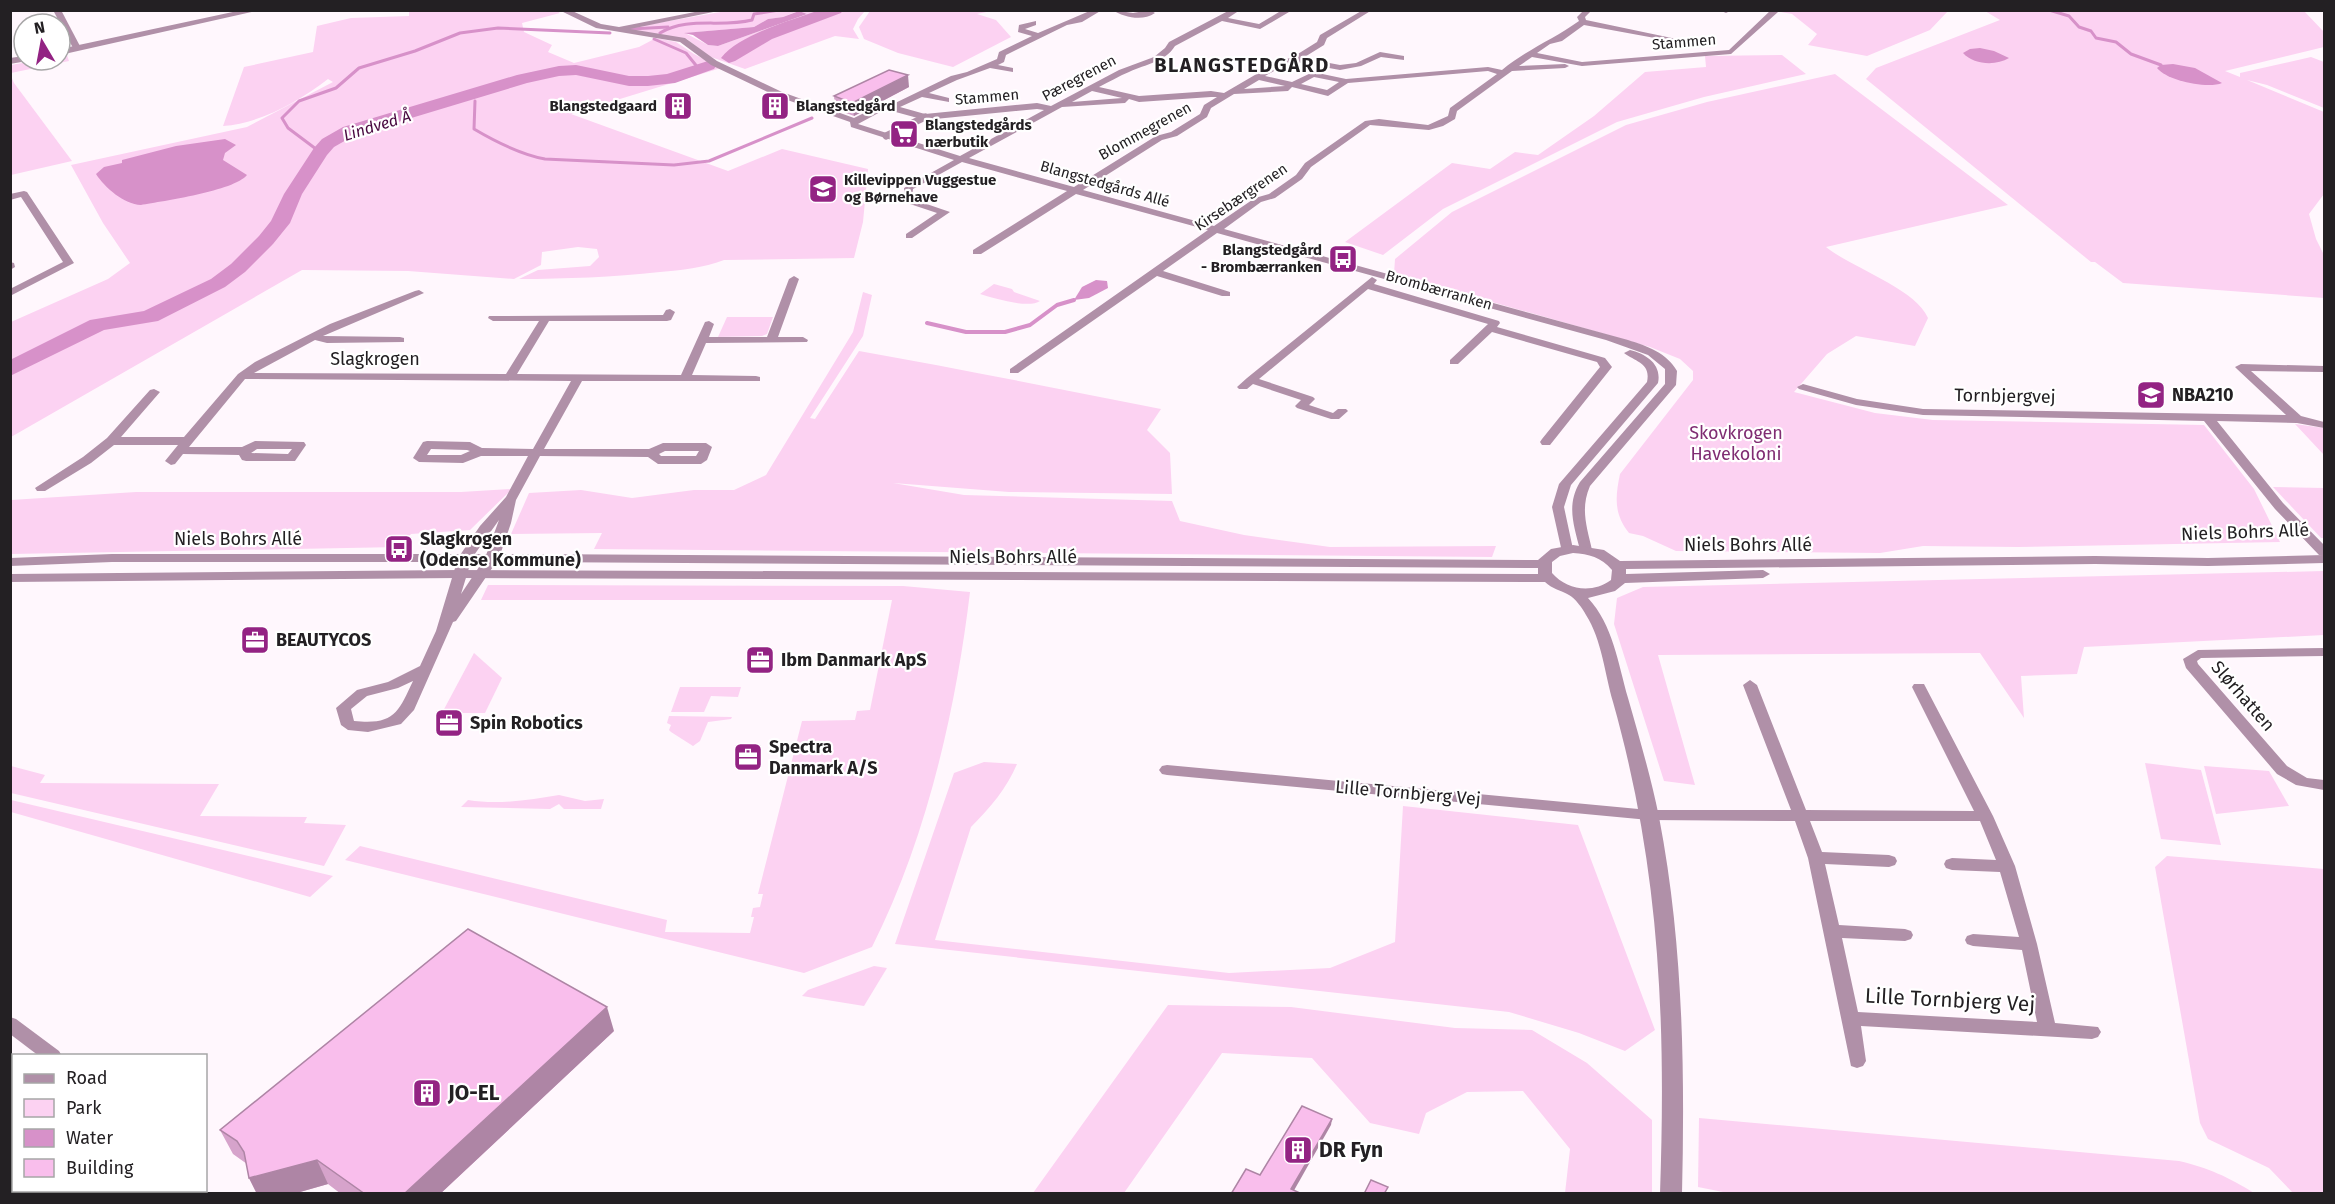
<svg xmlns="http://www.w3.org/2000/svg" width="2335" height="1204" viewBox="0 0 2335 1204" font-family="'Fira Sans',sans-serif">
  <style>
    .green { fill: #fcd2f2; fill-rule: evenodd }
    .water { fill: #d791c9 }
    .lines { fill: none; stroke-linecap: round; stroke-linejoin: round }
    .stream-far1 { stroke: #d791c9; stroke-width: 3 }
    .stream { stroke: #d791c9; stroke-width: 4 }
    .river { fill: #d791c9; fill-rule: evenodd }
    .pedestrian { stroke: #b090a8; stroke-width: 7 }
    .minor { fill: #b090a8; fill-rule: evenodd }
    .tertiary { fill: #b090a8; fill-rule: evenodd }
    .wall { fill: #d6a3cb }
    .shaded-wall { fill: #ae85a5 }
    .building { fill: #f9beec; stroke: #ae85a5; stroke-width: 1.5 }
    .labels { text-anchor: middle; stroke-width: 4.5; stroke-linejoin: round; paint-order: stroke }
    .far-street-label { font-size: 15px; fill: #232023; stroke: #fff }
    .far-poi-label { font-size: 15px; font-weight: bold; fill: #232023; stroke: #fff; text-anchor: start }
    .far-water-label { font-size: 16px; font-style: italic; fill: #490940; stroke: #fff }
    .street-label { font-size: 18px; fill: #232023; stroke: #fff }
    .poi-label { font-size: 18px; font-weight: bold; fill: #232023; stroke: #fff; text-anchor: start }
    .park-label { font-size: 18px; fill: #802d73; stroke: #fff }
    .far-district-label { font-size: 20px; font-weight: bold; letter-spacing: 1.5px; fill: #232023; stroke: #fff }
    .near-street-label { font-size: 21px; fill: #232023; stroke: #fff }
    .near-poi-label { font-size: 21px; font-weight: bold; fill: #232023; stroke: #fff; text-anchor: start }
  </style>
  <rect width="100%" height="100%" fill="#fff7fd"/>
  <g class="green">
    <path d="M555,10L560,13L522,23L524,32L552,45L548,52L574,63L639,47L656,38L676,42L694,54L721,68L571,114L728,171L782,149L868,169L863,222L854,258L724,260C703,268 682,270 660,272C613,277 566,279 519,279L538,270L590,266L599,257L597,249L578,247L542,252L541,265L514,279L408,271L302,270L11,437V322L108,279L130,263L103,223L71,165L247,127L333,82L328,79C298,102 261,123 223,126L244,67L313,52L317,26L351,18L409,16V11Z"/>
    <path d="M726,11H865L858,19L853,29L859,39L835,36L745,69L708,56L687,39L630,31L629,28ZM798,11L807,14L718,46L708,45L685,33L754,27L768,19L783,17Z"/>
    <path d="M870,11H991L977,14L996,20L1011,37L953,67L898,53L864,39L859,27Z"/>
    <path d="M1776,11L1948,10V11L1930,30L1867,56L1808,45L1817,34L1792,14Z"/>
    <path d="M1985,11H2304L2324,32V47L2225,71L2240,77V73L2311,57L2324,62V108L2267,85L2247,80L2324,112V194L2309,214L2316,239L2324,255V298L2123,283L2095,262H2091L1866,79L1876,68L2000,20Z"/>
    <path d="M67,55L69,61L11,73V65L39,60H60V56Z"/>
    <path d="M1782,55L1806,74L1704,97L1617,122L1443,209L1383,255L1345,242L1452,163L1490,169L1515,152L1538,155L1594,116L1645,72L1706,67L1705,56Z"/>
    <path d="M1835,74L2008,205L1826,247C1852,268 1915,288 1928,318L1915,346L1856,336L1827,354L1794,392L1875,413L1933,420L2204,425L2254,489L2280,542L2018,547L1923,546L1880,553L1676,551L1643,536L1629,533C1614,514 1615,498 1620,474L1693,380V371L1680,359L1650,347L1394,274L1395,259L1452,212L1626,125L1707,102Z"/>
    <path d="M11,76L14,83L72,161L11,175Z"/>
    <path d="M994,284L1012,289L1014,292L1040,301C1029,309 993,298 980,294Z"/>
    <path d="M863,292L872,295L863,336L810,418L815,419L859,351C960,369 1060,389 1161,409L1147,430L1170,453L1172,494L1009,492L893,483L964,495L1172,501L1180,521L1244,535L1330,547L1496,546L1492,557L594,549L602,533L511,534L529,493L581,490L632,498L694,490H734L766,475L853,332Z"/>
    <path d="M727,317H773L767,334L762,336L718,337Z"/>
    <path d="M2295,424L2324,428V455Z"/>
    <path d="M2273,487L2324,488V538H2321Z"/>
    <path d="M512,489L470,530L411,534L400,547L11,554V500L136,492H461Z"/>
    <path d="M2324,571V635L2084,647L2077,674L2021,676L2024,718L1980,653L1658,655L1695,785L1664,781L1614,624L1617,598L1643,587Z"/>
    <path d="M488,585L903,586L970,592C956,710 926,840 872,947L804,973L345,860L360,846L667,920L665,932L750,933L754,917H751L753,908L760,907L763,894H758L802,721L855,720L857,711L870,710L892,600H481Z"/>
    <path d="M474,653L502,678L485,713H442Z"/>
    <path d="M680,687H741L738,697L711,696L704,712H671Z"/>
    <path d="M669,716L732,717L731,719L708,722L700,741L693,746L671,732L669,730L671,725L667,723Z"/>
    <path d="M984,762L1017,764C1007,788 990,808 971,827L935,940L1229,973L1330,968L1395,942L1403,806L1578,825L1655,1030L1625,1051L1579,1033L1509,1012L895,944L954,773Z"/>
    <path d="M2145,763L2201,770L2221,845L2161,839Z"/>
    <path d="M11,766L45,775L40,783L219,784L200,816L307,817L304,823L346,825L324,866L11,793Z"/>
    <path d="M2204,766L2269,771L2289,806L2216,814Z"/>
    <path d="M559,795L585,801L604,799L601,809H564L559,804L550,809L461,807L468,800C498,805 530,800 559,795Z"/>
    <path d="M10,800H11L333,876L310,897L11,812Z"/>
    <path d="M2167,856L2324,869V1193H2293L2269,1168L2208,1139L2200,1123L2155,867Z"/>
    <path d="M874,966L887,968L864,1006L802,996L808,990Z"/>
    <path d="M1168,1005L1291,1007L1455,1028L1532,1030L1587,1063L1652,1120V1193H1565L1570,1149L1523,1091L1467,1092L1426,1113L1419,1134L1370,1123L1312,1058L1222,1053L1124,1193H1033Z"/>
    <path d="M1699,1118L2179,1161C2209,1168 2228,1177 2254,1193H1728L1698,1187Z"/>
  </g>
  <g class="water">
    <path d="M799,11L807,14L718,46L708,45L693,35L684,33L754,27L768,19L783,17Z"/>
    <path d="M1980,48L1994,51L2009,58C1996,66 1974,65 1963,53L1970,49Z"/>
    <path d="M2173,64L2195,68L2222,83C2208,89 2167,81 2157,68L2161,65Z"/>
    <path d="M225,139L236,145L225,153L223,160L247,175C234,191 163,201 141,205C124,204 105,188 96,174L104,167L122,163V160L176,146Z"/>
    <path d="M1096,280L1107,281L1108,288L1089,298L1074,300L1082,287Z"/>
  </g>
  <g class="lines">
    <g class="stream-far1">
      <path d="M2049,10L2069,16L2079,27L2091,31L2096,38L2116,42L2131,54L2161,65"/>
      <path d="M631,29L668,27"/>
      <path d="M660,33C688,16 721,28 752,20L754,14L779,10"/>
      <path d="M654,39L686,53L699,69"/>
      <path d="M475,101L474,129C496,142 519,154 545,159L674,165L709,161L812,118"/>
      <path d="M320,152L288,128L282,118L299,101L336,88L359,68L415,51L460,33L498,28L610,33"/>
    </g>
    <path class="stream" d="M927,323L966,332H1005L1030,325L1057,305L1074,300"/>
    <g class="river">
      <path d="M820,10H843L841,13L772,39L735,61L729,63L721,58C740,34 792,20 820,10Z"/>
      <path d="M708,61L714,63L716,66L714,69L675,83L648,86H629L576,75L559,76L527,83L355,135L334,147L327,155L302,194L290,223L273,244L245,272L225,287L158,321L104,330L10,376V360L90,320L144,311L211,279L231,264L259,236L271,221L284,194L314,148L322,139L343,127L517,75L559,66L576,65L629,76H648L667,74Z"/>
    </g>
    <path class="pedestrian" d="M886,136L925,117"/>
    <g class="minor">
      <path d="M53,10H61L81,48L80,50L73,48Z"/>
      <path d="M559,10H570L601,24L619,27L705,10H723L630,29L685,38L717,61L782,92L854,118L878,106L891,105L951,76L967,72L997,59L999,52L1032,36L1018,32L1019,25L1036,21V25L1025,29L1038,33L1092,10H1102L1082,22L1067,25L1006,55L1004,62L998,65L1013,68V72L990,68L957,80L929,93L949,98V102L922,97L900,107L925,114L1037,103L1051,106L1119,70L1154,57L1165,48L1169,42L1230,10H1240L1228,18L1259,24L1279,12L1276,10L1289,12L1260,29L1222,21L1175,46C1165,62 1146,64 1129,72C1119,76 1109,82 1099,87L1139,96L1211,91L1224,93L1277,62L1293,57L1317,42L1320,35L1363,10H1372L1327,38L1324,45L1303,58L1340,65L1356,63L1380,52L1404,56V60L1381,57L1361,66L1340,70L1296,62L1283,66L1265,76L1292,82L1313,72L1346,79L1488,67L1502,70C1526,50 1554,39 1579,21L1577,17L1584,10H1592L1585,17L1586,20L1686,41L1682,43L1584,25L1562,41L1550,44L1537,53L1582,62L1729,50L1771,10L1778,12L1731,54L1582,66L1532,57L1519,66L1565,64L1569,66L1565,68L1512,71L1457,111L1455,119L1443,126L1429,130L1370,125L1311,167L1302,179L1275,198L1261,202L1224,229L1628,340C1647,346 1667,353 1677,371L1676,385L1590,486C1580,509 1587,527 1592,550L1586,554L1580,550C1574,526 1566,505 1580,482L1665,384V369L1648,355L1606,340L1217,233L1163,271L1230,292V296H1222L1157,276L1018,373H1010V369L1208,230L1076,194L981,254H973V250L1067,191L962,162L913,189L912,199L950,212L912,238H906V234L937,213L904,202V188L954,160L851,127L850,122L776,96L711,65L680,42L596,28ZM1488,71L1497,74L1450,108L1448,116L1428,125L1379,119L1365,121L1305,163L1296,175L1269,194L1255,198L1214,226L1083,190L1162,140L1177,136L1207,117L1211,108L1234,94L1288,91L1292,87L1328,96L1348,83ZM1314,77L1339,82L1327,90L1301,84ZM1259,80L1285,86L1244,89ZM1092,91L1122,98L1072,102ZM1211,97H1217L1204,105L1200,114L1171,132L1156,136L1074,187L969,158L1062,107L1125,103L1129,99L1139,102ZM1037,109L1044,110L960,156L858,124L882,111H892L925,120Z"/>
      <path d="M1112,10L1133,13L1150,10L1155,13C1142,22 1124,17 1112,10Z"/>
      <path d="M1719,10H1729L1730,11L1726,13Z"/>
      <path d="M24,191L27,192L74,263L10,296V289L63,262L21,197L10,200V194Z"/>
      <path d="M10,262L14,263L15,267L10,270Z"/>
      <path d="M794,276L799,279L778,337H803L808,340L807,342L706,343L692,375L756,376L760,377V381H582L544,449H649L663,443H706L712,447L707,460L701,464H658L648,457L540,456L516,500L511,523L499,558L456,621L453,622L414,710L401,724L368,732L348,730L341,725L336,708L357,690L388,682L420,666L436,631L458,558L480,526L506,497L528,456H481L463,463L419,462L413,458L423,442L427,441L470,442L482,448L533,449L571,381L245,379L189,447H242L255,441L304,442L306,445L295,461H246L242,460L239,455L183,454L175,464L171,465L165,461L178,445H114L91,463L45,491H37L35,488L83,457L107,438L150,390L154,389L160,392L121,437H184L238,374L255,362L330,324L415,291L419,290L424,293L323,336L400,337L404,338V342L327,343L315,340L254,373L506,374L539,321H493L488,318L489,316L663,315L666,310L670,309L675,312L671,320L667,321H549L517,374L681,375L705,322L709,321L714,324L709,337H767L789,279ZM257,449H292L288,454L251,453ZM431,449L467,450L470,451L461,455H427ZM665,451H699L696,456H661L659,454ZM499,520L485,558L461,594L472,558ZM413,681C398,713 394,725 354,721L351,709L367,696L398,688Z"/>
      <path d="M1372,277L1377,280L1374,284L1499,321L1500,323L1497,327L1605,358L1612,367L1550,445H1542L1540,442L1542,439L1600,367L1597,362L1492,332L1458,364H1450V360L1488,324L1368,289L1259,379L1313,397L1315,399L1309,405L1333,413L1338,409H1346L1348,411L1339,419H1331L1297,408L1295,406L1301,400L1253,384L1247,389H1239L1237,387L1247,378Z"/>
      <path d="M1630,350C1646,354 1662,364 1658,383L1571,485L1564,507L1573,549L1572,552H1562L1552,507L1559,484L1647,382C1651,363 1636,362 1624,353Z"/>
      <path d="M2241,364L2324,366V372L2251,371L2301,416L2324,422V428L2297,423L2217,421L2283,503L2324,545V556L2319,555L2275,509L2204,421L1923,415L1856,405L1799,389L1797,387L1803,384L1857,399L1923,409L2286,415L2237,369L2235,367Z"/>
      <path d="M2324,648V656L2201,658L2197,661L2198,664L2287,766L2307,778L2324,780V790L2296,785L2277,774L2186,668L2183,659L2198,650Z"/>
      <path d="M1750,680L1757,685L1806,810L1974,811L1912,687L1914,684H1924L1993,816L2015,866L2037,944L2055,1023L2098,1027L2101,1032L2098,1037L2092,1039L1861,1026L1866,1061L1863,1066L1857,1068L1851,1066L1808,858L1795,821L1649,820L1167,775L1162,774L1159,770L1162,766L1167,765L1649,810H1791L1743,685ZM1810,821H1980L1996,860L1952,858L1946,860L1944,864L1946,868L1952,870L2000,872L2019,937L1973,934L1967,936L1965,940L1967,944L1973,946L2022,950L2037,1022L1858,1012L1842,938L1905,941L1911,939L1913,935L1911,931L1905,929L1839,925L1825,864L1889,867L1895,865L1897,861L1895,857L1889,855L1822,852Z"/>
      <path d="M10,1017L16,1019L59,1051L62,1056H39L10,1034Z"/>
      <path d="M14,1100V1116L10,1118V1102Z"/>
    </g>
    <g class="tertiary">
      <path d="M242,10H260L60,55V49Z"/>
      <path d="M24,56V60L27,61L10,64V58Z"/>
      <path d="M1573,545L1604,550L1620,561L2095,556L2208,558L2324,555V563L2208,566L2095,564L1626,569V574L1763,570L1770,574L1763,578L1625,583L1615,591L1588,598C1613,625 1618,663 1628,698C1639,737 1651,777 1659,817C1683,941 1685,1068 1682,1194H1660C1666,1021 1660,869 1613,702C1605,675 1602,640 1586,615C1583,609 1575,598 1569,595C1560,590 1552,589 1545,582L459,578L10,582V574L459,570L1538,574V568L525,562H112L10,566V558L112,554H525L1538,560L1551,549ZM1573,553C1589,554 1601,557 1612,570L1611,580C1592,594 1567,590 1552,573V562L1560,556Z"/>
    </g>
  </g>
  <g class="wall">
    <path d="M909,87L854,116L835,109L834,96Z"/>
    <path d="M614,1031L440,1194H341L328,1184L293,1194H257L249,1178L247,1164L233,1154L220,1130Z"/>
  </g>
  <g class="shaded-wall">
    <path d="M908,75L909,87L854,116L852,103Z"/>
    <path d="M607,1007L614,1031L440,1194H404Z"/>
    <path d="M1332,1119L1331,1125L1292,1194L1291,1189Z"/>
    <path d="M317,1160L328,1184L293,1194H257L249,1178Z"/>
  </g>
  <g class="building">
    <path d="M889,70L908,75L852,103L834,96Z"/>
    <path d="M468,929L607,1007L404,1194H365L317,1160L249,1178L244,1152L237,1141L220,1130Z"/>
    <path d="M1302,1106L1332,1119L1291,1189L1302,1194H1231L1246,1169L1260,1175Z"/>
    <path d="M1371,1180L1388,1187L1384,1194H1364Z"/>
  </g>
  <defs>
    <g id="building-square" transform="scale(1.5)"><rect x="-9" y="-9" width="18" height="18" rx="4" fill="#932383" stroke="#fff"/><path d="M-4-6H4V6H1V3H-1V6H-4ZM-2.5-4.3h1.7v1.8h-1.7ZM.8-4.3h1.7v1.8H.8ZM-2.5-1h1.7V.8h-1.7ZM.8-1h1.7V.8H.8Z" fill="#fff"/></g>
    <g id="supermarket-square" transform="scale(1.5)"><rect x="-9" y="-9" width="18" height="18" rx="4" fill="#932383" stroke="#fff"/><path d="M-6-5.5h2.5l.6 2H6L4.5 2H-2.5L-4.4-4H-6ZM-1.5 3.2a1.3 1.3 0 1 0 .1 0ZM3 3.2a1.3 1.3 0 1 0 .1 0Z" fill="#fff"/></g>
    <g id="school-square" transform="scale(1.5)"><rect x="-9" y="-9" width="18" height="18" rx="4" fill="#932383" stroke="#fff"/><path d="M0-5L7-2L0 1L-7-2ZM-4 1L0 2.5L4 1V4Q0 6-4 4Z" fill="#fff"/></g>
    <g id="bus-square" transform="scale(1.5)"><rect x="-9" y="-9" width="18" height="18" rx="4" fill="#932383" stroke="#fff"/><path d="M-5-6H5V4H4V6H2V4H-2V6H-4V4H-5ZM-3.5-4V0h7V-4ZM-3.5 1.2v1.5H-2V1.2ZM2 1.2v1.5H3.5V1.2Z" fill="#fff"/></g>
    <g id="office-square" transform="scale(1.5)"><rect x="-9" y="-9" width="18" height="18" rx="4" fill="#932383" stroke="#fff"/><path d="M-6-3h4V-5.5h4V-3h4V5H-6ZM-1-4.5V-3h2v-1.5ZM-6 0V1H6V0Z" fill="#fff"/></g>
  </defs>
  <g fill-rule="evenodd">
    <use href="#building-square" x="678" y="106"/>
    <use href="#building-square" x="775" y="106"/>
    <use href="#supermarket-square" x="904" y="134"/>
    <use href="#school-square" x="823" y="189"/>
    <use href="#bus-square" x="1343" y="259"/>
    <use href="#school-square" x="2151" y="395"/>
    <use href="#bus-square" x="399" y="549"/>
    <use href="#office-square" x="255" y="640"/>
    <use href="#office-square" x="760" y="660"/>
    <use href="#office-square" x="449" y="723"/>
    <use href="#office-square" x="748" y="757"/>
    <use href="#building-square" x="427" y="1093"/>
    <use href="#building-square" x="1298" y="1150"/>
  </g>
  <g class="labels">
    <g class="far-street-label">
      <text transform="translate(1684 42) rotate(-5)" y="5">Stammen</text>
      <text transform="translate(1079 78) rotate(-28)" y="5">Pæregrenen</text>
      <text transform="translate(987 97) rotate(-5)" y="5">Stammen</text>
      <text transform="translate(1145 131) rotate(-29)" y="5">Blommegrenen</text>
      <text transform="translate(1105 184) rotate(16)" y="5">Blangstedgårds Allé</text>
      <text transform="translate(1241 197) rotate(-34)" y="5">Kirsebærgrenen</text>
      <text transform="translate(1439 290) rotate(16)" y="5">Brombærranken</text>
    </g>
    <g class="far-poi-label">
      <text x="657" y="111" text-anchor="end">Blangstedgaard</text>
      <text x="796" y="111">Blangstedgård</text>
      <text x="925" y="130">Blangstedgårds<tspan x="925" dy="17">nærbutik</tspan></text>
      <text x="844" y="185">Killevippen Vuggestue<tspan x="844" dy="17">og Børnehave</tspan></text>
      <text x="1322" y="255" text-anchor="end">Blangstedgård<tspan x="1322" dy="17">- Brombærranken</tspan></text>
    </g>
    <g class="far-water-label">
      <text transform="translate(377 125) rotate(-17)" y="6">Lindved Å</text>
    </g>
    <g class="street-label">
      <text x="375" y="365">Slagkrogen</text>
      <text transform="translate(2005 396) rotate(1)" y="6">Tornbjergvej</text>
      <text transform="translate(2245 532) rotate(-2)" y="6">Niels Bohrs Allé</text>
      <text x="238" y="545">Niels Bohrs Allé</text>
      <text x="1748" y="551">Niels Bohrs Allé</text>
      <text x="1013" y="563">Niels Bohrs Allé</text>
      <text transform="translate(2243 696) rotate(49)" y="6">Slørhatten</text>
      <text transform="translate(1408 793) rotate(5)" y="6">Lille Tornbjerg Vej</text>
    </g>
    <g class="poi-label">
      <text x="2172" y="401">NBA210</text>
      <text x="420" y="545">Slagkrogen<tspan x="420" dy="21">(Odense Kommune)</tspan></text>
      <text x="276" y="646">BEAUTYCOS</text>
      <text x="781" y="666">Ibm Danmark ApS</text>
      <text x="470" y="729">Spin Robotics</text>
      <text x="769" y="753">Spectra<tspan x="769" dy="21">Danmark A/S</tspan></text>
    </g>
    <g class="park-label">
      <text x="1736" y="439">Skovkrogen<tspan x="1736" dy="21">Havekoloni</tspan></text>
    </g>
    <g class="far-district-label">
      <text x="1242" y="72">BLANGSTEDGÅRD</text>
    </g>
    <g class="near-street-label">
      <text transform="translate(1950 1000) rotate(3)" y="7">Lille Tornbjerg Vej</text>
    </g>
    <g class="near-poi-label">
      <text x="448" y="1100">JO-EL</text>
      <text x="1319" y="1157">DR Fyn</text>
    </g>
  </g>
  <rect width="2335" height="1204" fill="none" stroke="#232023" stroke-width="24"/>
  <rect x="12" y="1054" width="195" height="138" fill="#ffffff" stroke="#a7a6a7" stroke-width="1.5"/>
  <rect x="24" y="1074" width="30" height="9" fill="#b090a8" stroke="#a7a6a7" stroke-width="1.5"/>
  <text x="66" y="1084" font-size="18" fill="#232023">Road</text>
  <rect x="24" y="1099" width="30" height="18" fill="#fcd2f2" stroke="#a7a6a7" stroke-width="1.5"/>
  <text x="66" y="1114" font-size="18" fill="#232023">Park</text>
  <rect x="24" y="1129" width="30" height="18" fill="#d791c9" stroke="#a7a6a7" stroke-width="1.5"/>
  <text x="66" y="1144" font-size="18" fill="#232023">Water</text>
  <rect x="24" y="1159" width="30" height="18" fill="#f9beec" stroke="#a7a6a7" stroke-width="1.5"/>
  <text x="66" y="1174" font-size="18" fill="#232023">Building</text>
  <g transform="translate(42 42) rotate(350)"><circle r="28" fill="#ffffff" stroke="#a7a6a7" stroke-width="1.5"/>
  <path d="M0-4.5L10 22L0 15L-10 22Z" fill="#932383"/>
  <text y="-9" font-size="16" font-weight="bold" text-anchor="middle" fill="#232023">N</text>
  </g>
</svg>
